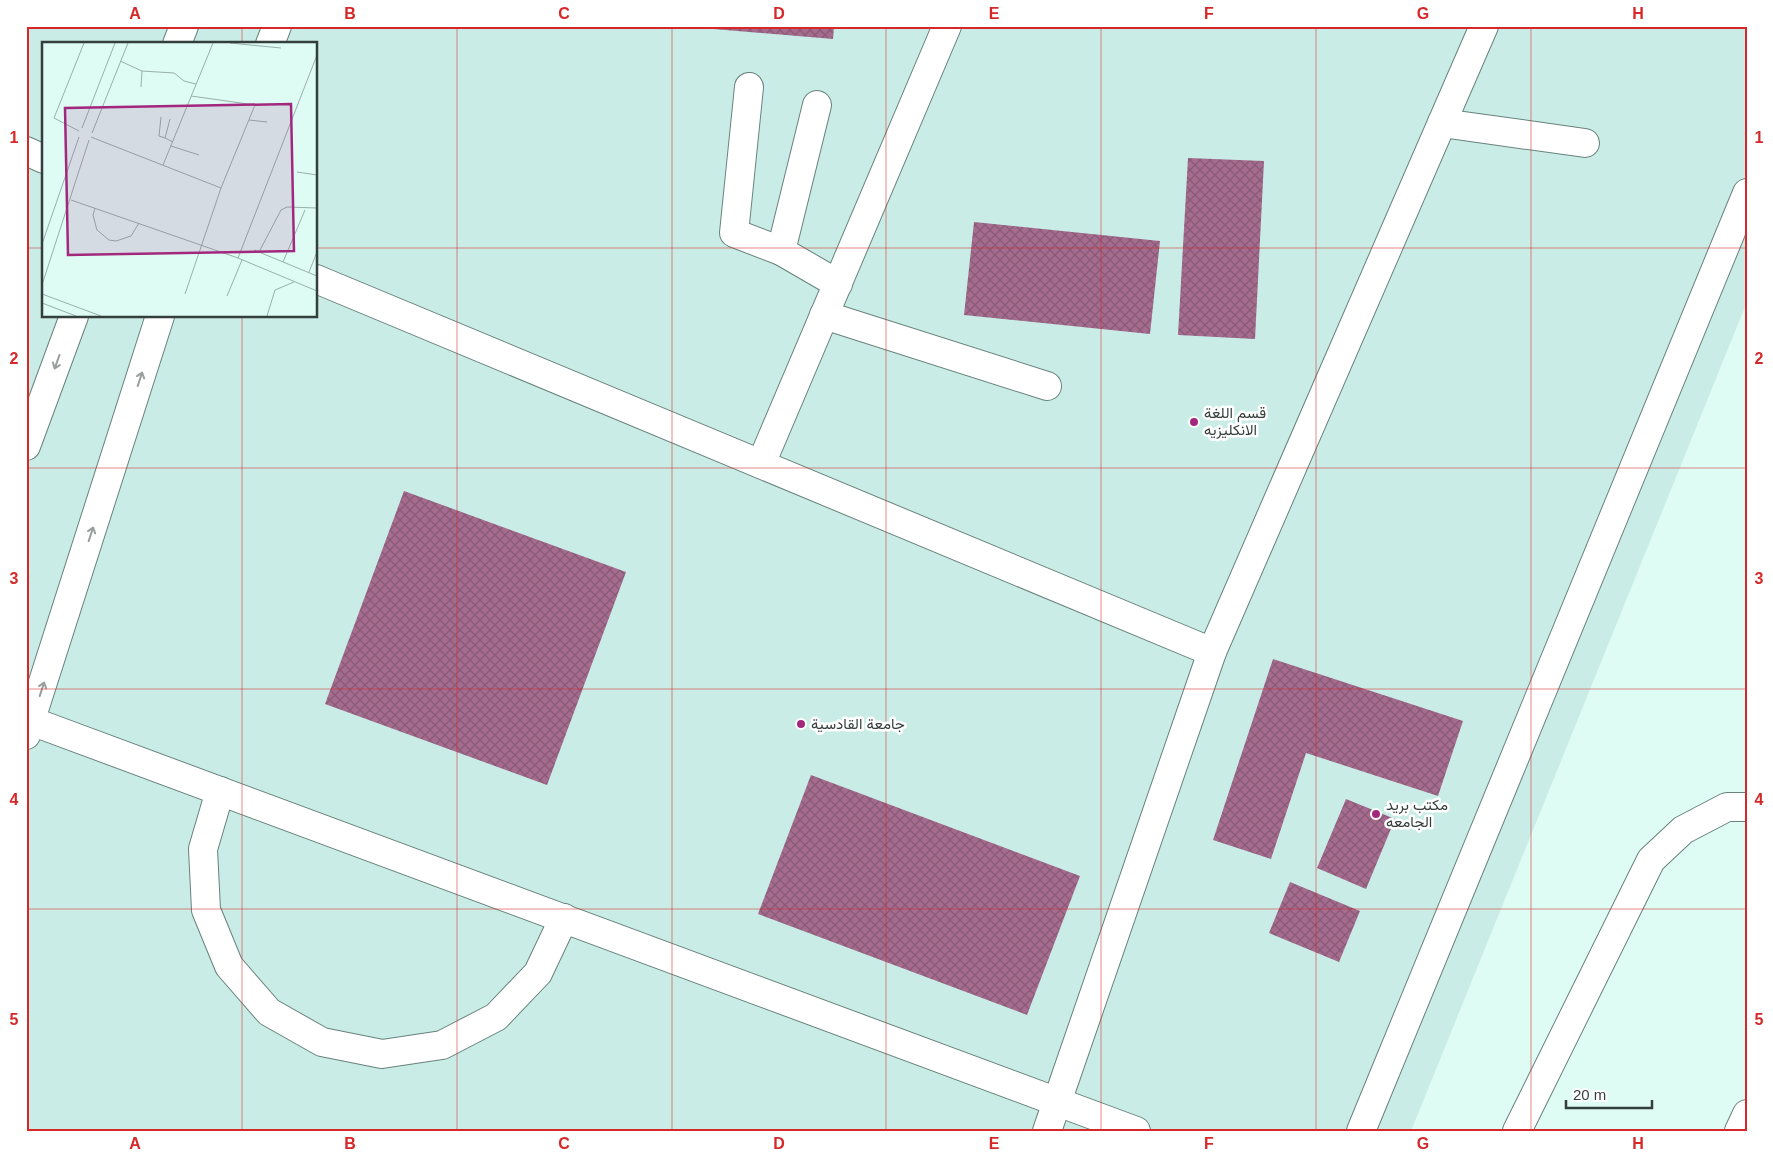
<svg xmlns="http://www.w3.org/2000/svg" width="1773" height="1157" viewBox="0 0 1773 1157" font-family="Helvetica,Vazirmatn,sans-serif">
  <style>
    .built { fill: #c9ede6; fill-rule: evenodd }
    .building { fill: url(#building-cross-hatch) }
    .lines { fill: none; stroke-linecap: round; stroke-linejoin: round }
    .minor-casing { stroke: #68827c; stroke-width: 30 }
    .minor { stroke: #fff; stroke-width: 28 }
    .oneway { stroke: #9a9f9e }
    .grid { fill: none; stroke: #d62828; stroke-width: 1; stroke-opacity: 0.55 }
    .poi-dot { fill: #a2287d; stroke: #fff; stroke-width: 2 }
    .labels { text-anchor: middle; stroke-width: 5; stroke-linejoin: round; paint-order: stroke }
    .poi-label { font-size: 15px; fill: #343f3c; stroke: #fff; text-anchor: start }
    .inset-road { fill: none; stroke: #9ab0aa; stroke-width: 1 }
    .view { fill: #a2287d; fill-opacity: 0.15; stroke: #a2287d; stroke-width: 2.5 }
    .inset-edge { fill: none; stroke: #343f3c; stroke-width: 2.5 }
    .neatline { fill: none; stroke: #d62828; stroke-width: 2 }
    .grid-label { font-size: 16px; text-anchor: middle; font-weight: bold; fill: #d62828 }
  </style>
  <defs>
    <pattern id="building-cross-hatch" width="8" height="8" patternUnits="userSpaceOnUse" patternTransform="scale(1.25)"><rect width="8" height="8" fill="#a66c8f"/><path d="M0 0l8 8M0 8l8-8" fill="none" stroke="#885a76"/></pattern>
  </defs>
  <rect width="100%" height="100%" fill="#defbf4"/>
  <path class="built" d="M26,26H1747V302L1411,1131H26ZM44,44H316V316H44Z"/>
  <g class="building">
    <path d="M713,26H834L833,39L713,29Z"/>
    <path d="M1188,158L1264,161L1255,339L1178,335Z"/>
    <path d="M974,222L1160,241L1150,334L964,315Z"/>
    <path d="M404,491L626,572L547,785L325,704Z"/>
    <path d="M1273,659L1463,721L1438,796L1306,753L1271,859L1213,840Z"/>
    <path d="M811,775L1080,876L1027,1015L758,914Z"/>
    <path d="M1346,799L1395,819L1366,889L1317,868Z"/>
    <path d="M1290,882L1360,911L1339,962L1269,933Z"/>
  </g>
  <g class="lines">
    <g class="minor-casing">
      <g id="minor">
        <path d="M177,44L184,26"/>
        <path d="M270,44L277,26"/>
        <path d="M749,87L734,233L781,251"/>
        <path d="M817,105L781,251L838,284"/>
        <path d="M1442,123L1585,143"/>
        <path d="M26,151L44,159"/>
        <path d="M316,279L1212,652"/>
        <path d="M824,315L1047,386"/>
        <path d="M26,446L74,316"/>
        <path d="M761,464L947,26"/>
        <path d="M31,721L1136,1131"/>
        <path d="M26,735L160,316"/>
        <path d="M220,791L203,849L206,910L229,966L269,1012L322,1042L382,1054L442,1045L496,1017L538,973L564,918"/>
        <path d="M1047,1131L1212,652L1484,26"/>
        <path d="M1361,1131L1747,193"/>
        <path d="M1517,1131L1651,860L1683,830L1727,807H1747"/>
        <path d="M1739,1131L1747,1114"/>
      </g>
    </g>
    <use href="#minor" class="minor"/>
  </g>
  <defs><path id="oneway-shaft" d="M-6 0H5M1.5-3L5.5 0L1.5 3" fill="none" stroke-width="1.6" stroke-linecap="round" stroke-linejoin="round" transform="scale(1.25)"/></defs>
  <g class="oneway">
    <use href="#oneway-shaft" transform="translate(57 362) rotate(110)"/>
    <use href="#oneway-shaft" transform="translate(140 379) rotate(-72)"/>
    <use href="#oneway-shaft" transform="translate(91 534) rotate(-72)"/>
    <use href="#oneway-shaft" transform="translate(42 689) rotate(-72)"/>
  </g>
  <path class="grid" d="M242,26V44M457,26V1131M672,26V1131M886,26V1131M1101,26V1131M1316,26V1131M1531,26V1131M26,248H44M316,248H1747M242,316V1131M26,468H1747M26,689H1747M26,909H1747"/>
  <g class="poi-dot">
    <circle cx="1194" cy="422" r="5"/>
    <circle cx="801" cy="724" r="5"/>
    <circle cx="1376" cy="814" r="5"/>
  </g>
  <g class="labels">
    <g class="poi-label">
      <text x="1204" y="418">قسم اللغة<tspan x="1204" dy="17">الانكليزيه</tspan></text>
      <text x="811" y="729">جامعة القادسية</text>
      <text x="1386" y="810">مكتب بريد<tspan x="1386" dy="17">الجامعه</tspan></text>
    </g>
  </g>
  <g transform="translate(42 42)">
    <rect width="275" height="275" fill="#defbf4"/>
    <path class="inset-road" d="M188,1L239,6M78,19L100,29L99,45M100,29L132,31L142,39L154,42M119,75L117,94L123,96M128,77L123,96L131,100M207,78L225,80M40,86L73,1M37,89L12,76L42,1M50,91L86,1M49,95L179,146M129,104L157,113M121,123L171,1M255,130L275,133M29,158L196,216L275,249M53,166L51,173L55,188L67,198L74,199L89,194L97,181M0,202L37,95M212,208L275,234M217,210L239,168L245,165L275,166M196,216L275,13M241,220L263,168M267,230L275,210M0,243L47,98M0,252L59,274M143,252L179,146L213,63L149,54M185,254L200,218M0,261L34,274M225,274L233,248L252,240"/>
    <path class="view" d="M249,62L252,209L26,213L23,66Z"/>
    <rect width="275" height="275" class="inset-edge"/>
  </g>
  <rect width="1773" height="1157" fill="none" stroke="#ffffff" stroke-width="55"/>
  <path d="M1566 1100v8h86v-8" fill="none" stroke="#343f3c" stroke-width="2.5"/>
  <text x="1573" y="1100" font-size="15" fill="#343f3c" stroke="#ffffff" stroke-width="4" paint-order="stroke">20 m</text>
  <rect x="28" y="28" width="1718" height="1102" class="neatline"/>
  <g class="grid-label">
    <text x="135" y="19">A</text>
    <text x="350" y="19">B</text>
    <text x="564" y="19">C</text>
    <text x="779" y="19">D</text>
    <text x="994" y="19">E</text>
    <text x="1209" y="19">F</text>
    <text x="1423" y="19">G</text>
    <text x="1638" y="19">H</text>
    <text x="14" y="143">1</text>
    <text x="1759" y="143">1</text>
    <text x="14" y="364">2</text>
    <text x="1759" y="364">2</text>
    <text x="14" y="584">3</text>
    <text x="1759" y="584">3</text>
    <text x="14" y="805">4</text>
    <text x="1759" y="805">4</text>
    <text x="14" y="1025">5</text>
    <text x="1759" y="1025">5</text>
    <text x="135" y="1149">A</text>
    <text x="350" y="1149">B</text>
    <text x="564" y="1149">C</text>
    <text x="779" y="1149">D</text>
    <text x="994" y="1149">E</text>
    <text x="1209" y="1149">F</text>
    <text x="1423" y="1149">G</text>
    <text x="1638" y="1149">H</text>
  </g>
</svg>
